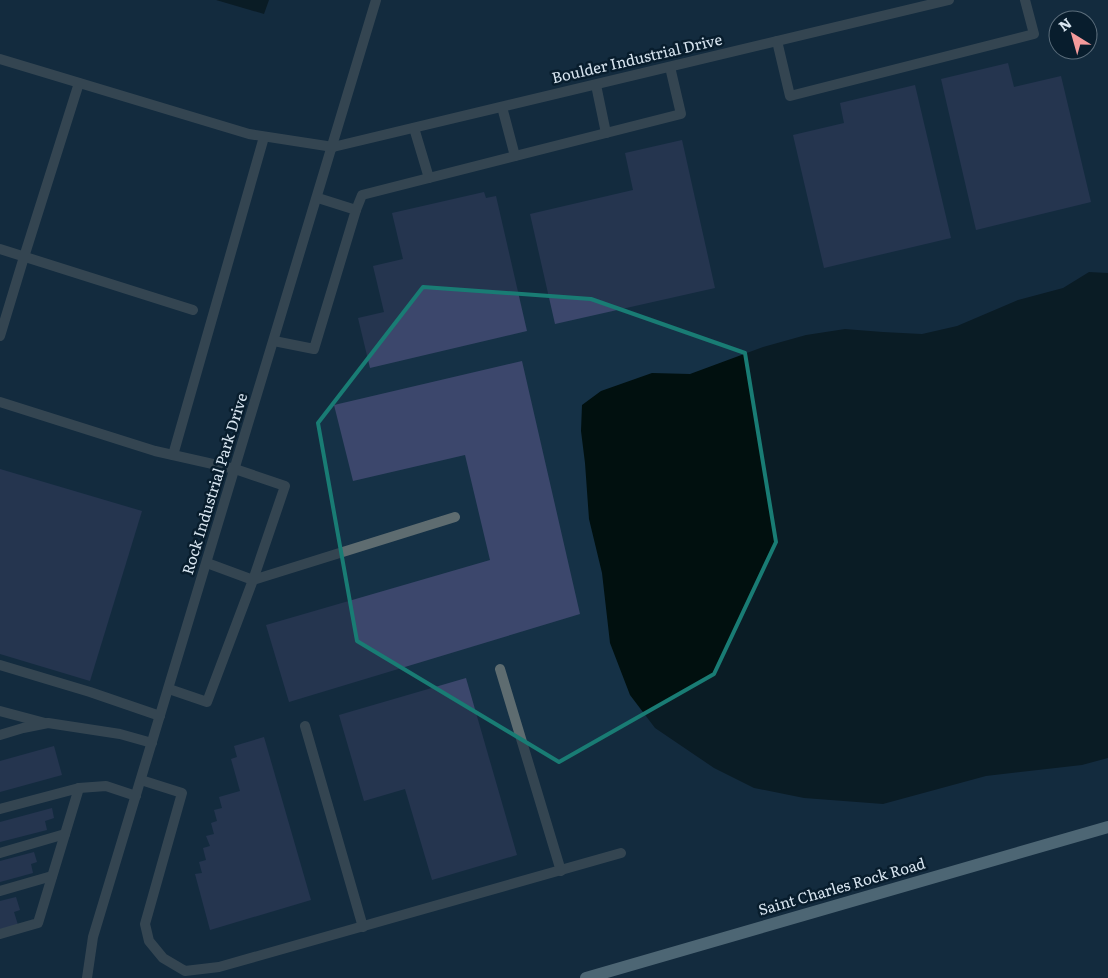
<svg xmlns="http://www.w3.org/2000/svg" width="1108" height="978" viewBox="0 0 1108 978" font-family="Literata,serif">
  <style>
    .built { fill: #153146; fill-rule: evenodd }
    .water { fill: #01100f }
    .building { fill: #3c476c }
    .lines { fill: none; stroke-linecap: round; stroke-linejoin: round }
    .lane { stroke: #5e6c70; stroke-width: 10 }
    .street { stroke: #5e6c70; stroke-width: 10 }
    .primary { stroke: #96b4bc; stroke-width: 12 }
    .marked { fill: none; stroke: #197c74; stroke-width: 4; stroke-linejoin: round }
    .labels { text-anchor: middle; stroke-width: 5; stroke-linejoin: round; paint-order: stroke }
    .street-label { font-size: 15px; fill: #d8e5f0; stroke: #081d2d }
  </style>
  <rect width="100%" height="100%" fill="#122738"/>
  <path class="built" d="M0,0H1108V978H0ZM1058,20H1088V50H1058Z"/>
  <g class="water">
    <path d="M216,0H269L264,14Z"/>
    <path d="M1089,272L1108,273V758L1082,765L986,776L883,804L804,798L754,788L714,768L655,728L630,695L610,643L602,573L589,519L585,463L581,431L582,405L601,391L652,373L690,374L763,347L806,335L845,329L883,332L922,334L957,326L1018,300L1063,288Z"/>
  </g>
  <g class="building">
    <path d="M1008,63L1014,87L1061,76L1091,202L976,230L941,79Z"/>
    <path d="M915,85L951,238L824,268L793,135L844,123L840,103Z"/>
    <path d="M682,140L715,288L555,324L530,214L633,190L625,153Z"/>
    <path d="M484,192L486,198L496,196L527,331L370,368L358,318L384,312L373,266L403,259L392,213Z"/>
    <path d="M522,361L580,614L289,702L266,625L490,560L465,455L353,481L334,405Z"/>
    <path d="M0,469L142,511L90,681L0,654Z"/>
    <path d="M466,678L517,855L432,880L405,789L364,801L339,715Z"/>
    <path d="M264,737L311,900L210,930L195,874L202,873L199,862L206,860L203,848L210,846L206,836L214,834L211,823L217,821L214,810L222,808L219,797L240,791L231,759L237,757L234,746Z"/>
    <path d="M54,746L62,775L0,792V761Z"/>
    <path d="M52,808L54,818L45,821L47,830L0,842V822Z"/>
    <path d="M34,852L37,862L31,864L33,873L0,882V861Z"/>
    <path d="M16,897L20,910L14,912L18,925L0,929V901Z"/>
  </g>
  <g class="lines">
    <g class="lane">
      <path d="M777,41L790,96L1034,34L1025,0"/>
      <path d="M0,59L249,134L333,147"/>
      <path d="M502,107L515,156"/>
      <path d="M414,128L429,178"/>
      <path d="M606,133L681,114L670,67"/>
      <path d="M356,210L362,195L606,133L596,85"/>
      <path d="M0,249L193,310"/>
      <path d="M0,336L24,257L79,83"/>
      <path d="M274,341L314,349L356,210L318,198"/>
      <path d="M0,402L155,451L235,469L285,486L253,580L207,702L169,689"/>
      <path d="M173,455L264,137"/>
      <path d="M207,563L253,580L455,517"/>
      <path d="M0,665L90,692L160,716"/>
      <path d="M500,669L561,871"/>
      <path d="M0,711L45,723"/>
      <path d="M305,726L363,927"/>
      <path d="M0,735L23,728L48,723L120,734L152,743"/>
      <path d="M141,780L182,793L145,924L149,941L163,958L185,971L219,967L621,853"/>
      <path d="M0,809L79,788"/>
      <path d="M0,853L65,834"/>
      <path d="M0,891L52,876"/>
      <path d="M0,934L38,923L79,788L106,786L136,796"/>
    </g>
    <g class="street">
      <path d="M333,147L949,0"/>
      <path d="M87,978L93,937L376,0"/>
    </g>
    <path class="primary" d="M586,978L1108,827"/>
  </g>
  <path d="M0 0H1108V978H0ZM423,287L591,299L745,353L776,542L714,674L559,762L357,641L318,423Z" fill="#122738" fill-opacity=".55" fill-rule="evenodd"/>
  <path class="marked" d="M423,287L591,299L745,353L776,542L714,674L559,762L357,641L318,423Z"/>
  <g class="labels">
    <g class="street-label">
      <text transform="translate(637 59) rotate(-13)" y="5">Boulder Industrial Drive</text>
      <text transform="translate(215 484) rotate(-73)" y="5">Rock Industrial Park Drive</text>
      <text transform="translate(842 887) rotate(-16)" y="5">Saint Charles Rock Road</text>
    </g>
  </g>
  <g transform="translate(1073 35) rotate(323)"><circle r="24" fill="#081d2d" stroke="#5b6d7b"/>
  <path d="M0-4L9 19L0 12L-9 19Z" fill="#f59b9c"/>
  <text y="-8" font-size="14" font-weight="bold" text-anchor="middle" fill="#d8e5f0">N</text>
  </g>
</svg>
